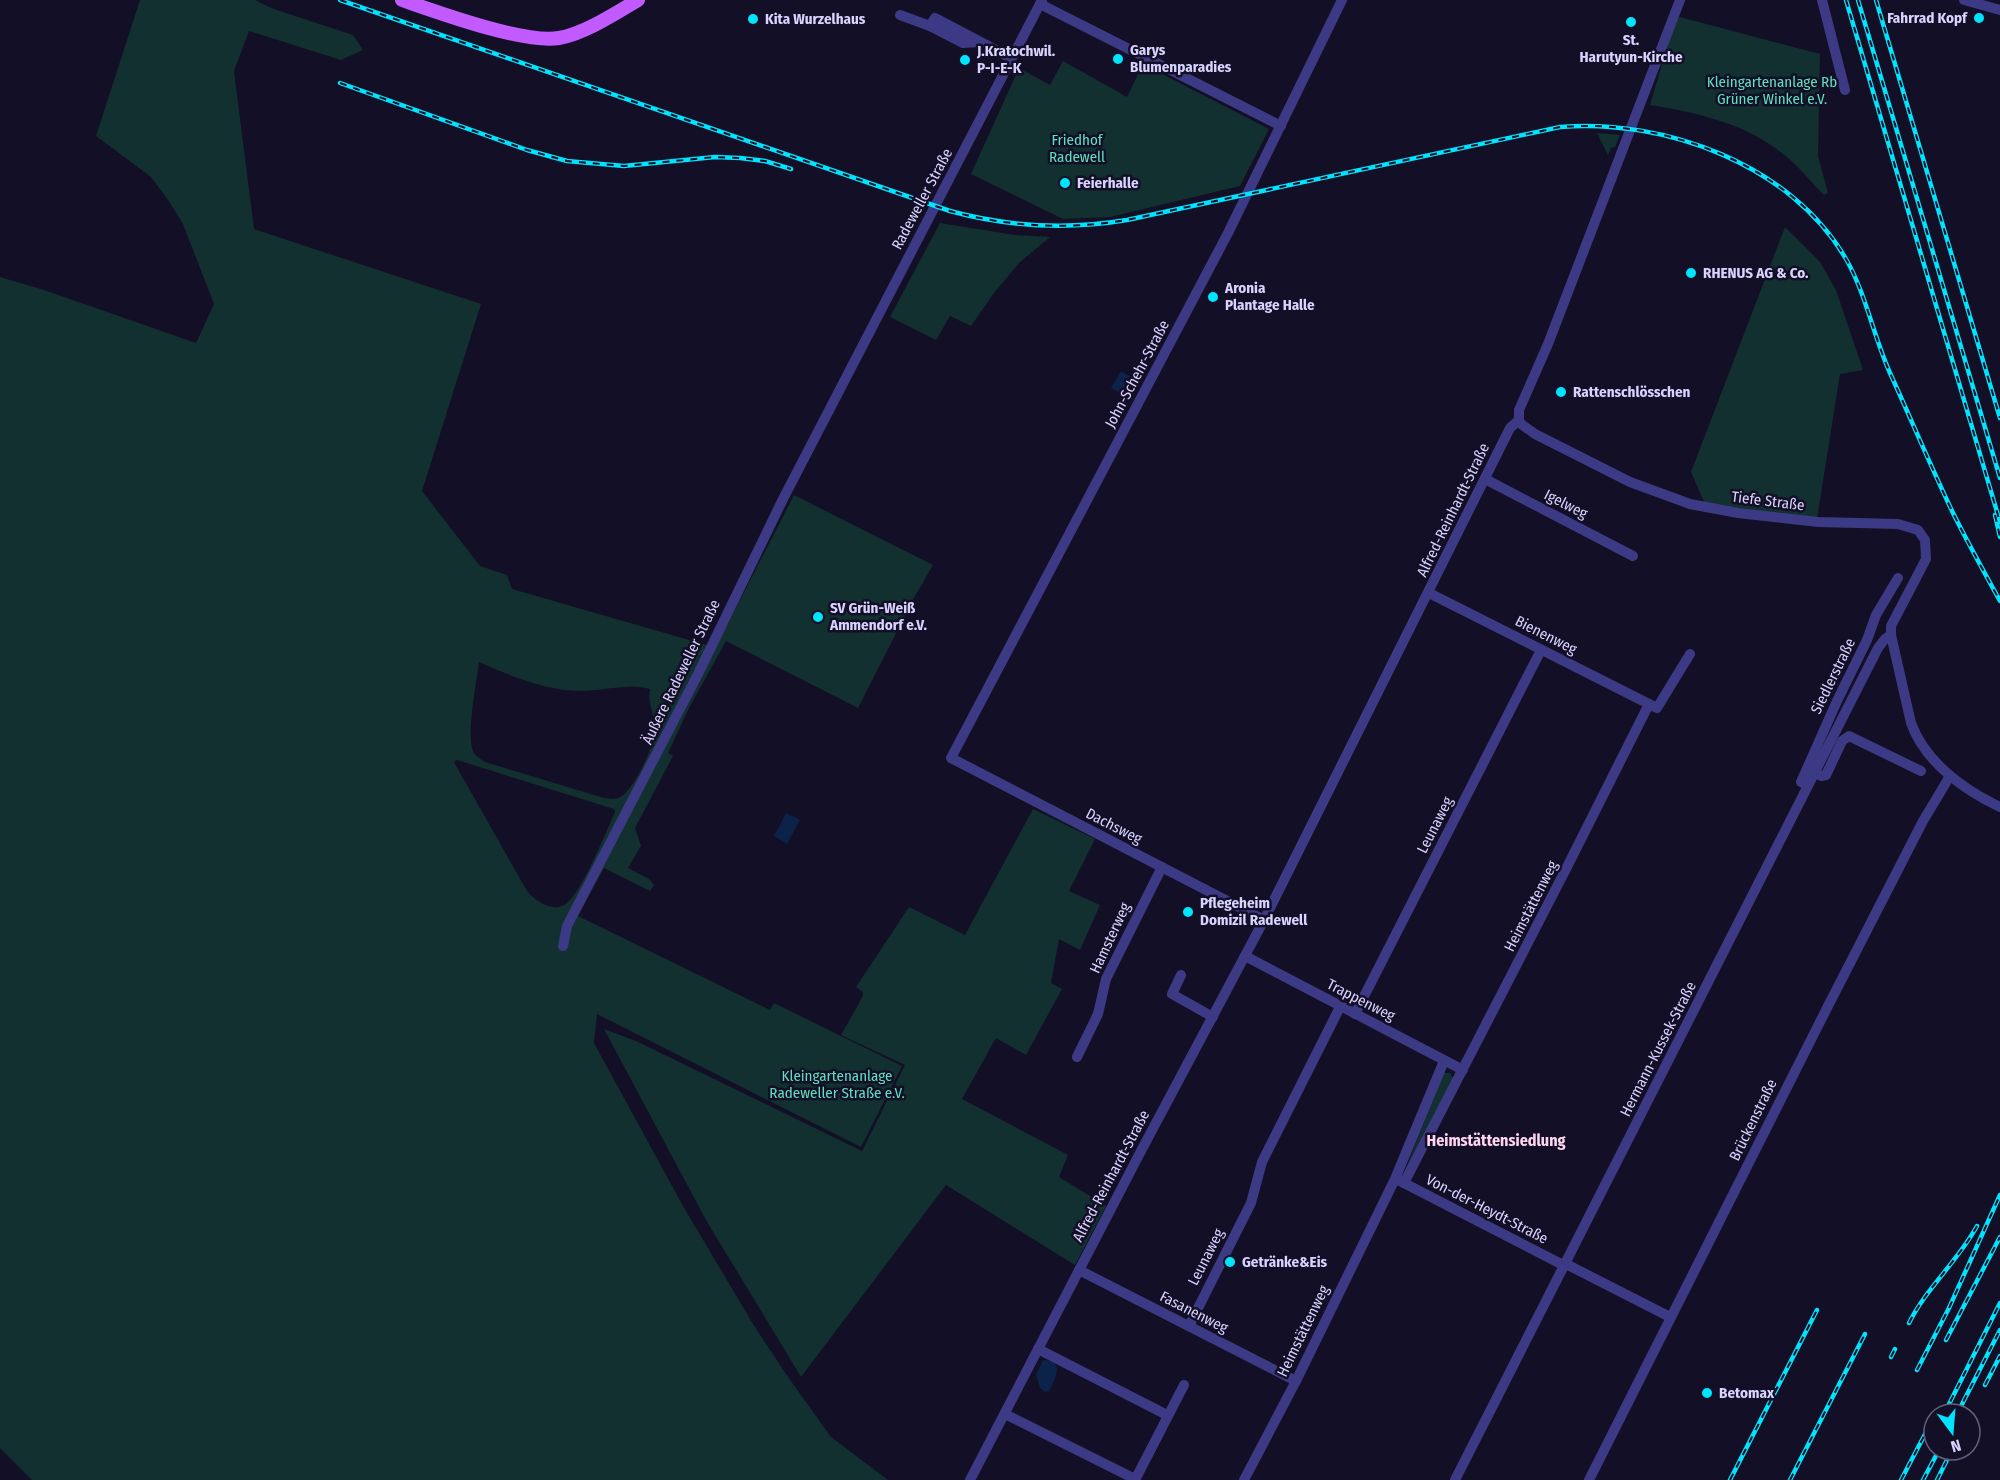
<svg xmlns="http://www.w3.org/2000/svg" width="2000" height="1480" viewBox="0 0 2000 1480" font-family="'Fira Sans Condensed',sans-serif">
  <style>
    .green { fill: #12302f; fill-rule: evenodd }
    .water { fill: #0c2248 }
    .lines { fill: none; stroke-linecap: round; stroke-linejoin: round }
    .minor { stroke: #3d3a85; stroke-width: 10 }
    .major { stroke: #c25bff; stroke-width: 14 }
    .rail-casing { stroke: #00e5ff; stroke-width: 4.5 }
    .rail { stroke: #130f26; stroke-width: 2; stroke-dasharray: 7; stroke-linecap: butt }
    .poi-dot { fill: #00e5ff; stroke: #130f26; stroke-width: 2 }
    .labels { text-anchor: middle; stroke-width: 5; stroke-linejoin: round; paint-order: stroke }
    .poi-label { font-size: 15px; font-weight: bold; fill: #d9d4ff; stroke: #130f26; text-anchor: start }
    .park-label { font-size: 15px; fill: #5fe0c0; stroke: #130f26 }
    .street-label { font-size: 15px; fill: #d9d4ff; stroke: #130f26 }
    .neighbourhood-label { font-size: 16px; font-weight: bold; fill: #ffd6f0; stroke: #130f26 }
  </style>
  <rect width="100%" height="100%" fill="#130f26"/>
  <g class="green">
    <path d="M140,0H255L271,8L353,35L363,50L341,60L249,31L234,71L254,229L481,304L422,491L480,566L507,575L512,589L710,646L721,637L794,495L933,565L915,596L858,708L726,641L689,708L668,753L673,756L635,828L641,846L628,868L649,879L654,885L650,891L604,868L578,916L770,1010L774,1003L902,1066L861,1147L597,1014L594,1043L683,1206L753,1324L788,1377L831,1437L888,1480H32L0,1448V277L44,290L196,343L214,304L183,224L168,200L151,177L96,136ZM479,662C511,676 545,691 581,691C605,691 626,683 650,689C647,705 656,716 655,730C655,745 634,788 622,796C616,800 611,799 604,798L485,762C481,759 477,757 474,753C465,738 477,681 479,662ZM457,760L614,809L615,812C606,832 582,891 567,903C554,914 535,901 527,891L455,764L454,761Z"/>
    <path d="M1676,16L1820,54L1818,156L1828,193L1824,195C1812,183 1801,169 1788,158C1749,124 1699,113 1650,105Z"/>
    <path d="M1063,61L1127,97L1143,64L1269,129L1240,186L1110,217L1063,219L971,174L1019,68L1050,85Z"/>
    <path d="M1597,133L1620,135L1615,147L1611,148L1608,155Z"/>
    <path d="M940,223L1015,235L1050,237L1019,263L994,293L971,326L950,316L936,340L890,317Z"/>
    <path d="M1785,227L1820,262L1836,290L1863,370L1840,374L1817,519L1705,504L1691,472Z"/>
    <path d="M1033,809L1095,839L1069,891L1100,905L1080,950L1059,939L1051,983L1062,989L1026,1055L996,1038L962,1099L1068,1155L1059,1177L1106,1206L1075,1265L946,1185L801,1377L706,1220L604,1029L636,1041L862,1151L905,1065L841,1035L863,996V992L856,987L909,907L965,935Z"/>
    <path d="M1444,1073H1450L1453,1078L1404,1173Z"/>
  </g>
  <g class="water">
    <path d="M1121,371L1135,379L1126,396L1111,388Z"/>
    <path d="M786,813L800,820L787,844L774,836Z"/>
    <path d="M1043,1360C1066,1360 1055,1380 1049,1391L1045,1392L1040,1388L1036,1375Z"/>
  </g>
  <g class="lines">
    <g class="minor">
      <path d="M1822,0L1845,90"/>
      <path d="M1964,0L2000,10"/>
      <path d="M1040,4L1281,126"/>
      <path d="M900,15L930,26L935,18L1011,58"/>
      <path d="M930,26L963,43L980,42"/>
      <path d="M1519,420L1521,424L1535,434L1630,482L1690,504L1738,513L1818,522L1898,524L1918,530L1925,540L1926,559L1891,626V635L1911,723C1925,762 1964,790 2000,807"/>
      <path d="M1519,420V410L1548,344L1680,0"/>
      <path d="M1485,479L1633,556"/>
      <path d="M1429,593L1649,704"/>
      <path d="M1814,772L1821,776L1826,775L1842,741L1849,736L1921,771"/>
      <path d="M1807,785L1801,782L1837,701L1867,640L1876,615L1898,578"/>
      <path d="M1264,920L951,758L1228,233L1342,0"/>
      <path d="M563,946L567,926L698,674L783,499L1042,0"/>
      <path d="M1245,956L1463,1070"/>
      <path d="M1181,975L1172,994L1213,1017"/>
      <path d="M1355,1014L1541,650"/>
      <path d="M1077,1057L1098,1014L1106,979L1162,867"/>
      <path d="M1400,1181L1565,1266"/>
      <path d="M1404,1183L1566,869L1649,704L1657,708L1690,654"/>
      <path d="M1566,1264L1670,1317"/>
      <path d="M1079,1270L1296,1381"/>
      <path d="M1189,1326L1251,1203L1262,1162L1340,1007"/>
      <path d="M1038,1349L1167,1415"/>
      <path d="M1005,1414L1135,1479"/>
      <path d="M970,1480L1141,1151L1264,920L1510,428L1519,420"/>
      <path d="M1135,1480L1184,1385"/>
      <path d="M1244,1480L1296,1381L1395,1179L1444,1061"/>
      <path d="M1455,1480L1878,648L1885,639L1891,635"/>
      <path d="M1589,1480L1827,1008L1923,821L1950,776"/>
    </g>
    <path class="major" d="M402,0C437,12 524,44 559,38C584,34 616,13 638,0"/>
    <g class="rail-casing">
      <g id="rail">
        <path d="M340,0L950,211C1009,227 1067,230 1127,220L1560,127C1664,118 1792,165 1846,259C1866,294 1873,335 1890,373C1911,419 1931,467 1953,513C1968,543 1984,572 2000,601"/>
        <path d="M1846,0L2000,522"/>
        <path d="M1858,0L2000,478"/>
        <path d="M1876,0L2000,418"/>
        <path d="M340,83L527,150L567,161L624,166L715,157L740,158L765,161L791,169"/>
        <path d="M1995,515L2000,537"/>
        <path d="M1909,1323C1927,1287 1958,1261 1977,1226"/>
        <path d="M1946,1340L2000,1237"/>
        <path d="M1891,1357L1895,1349"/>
        <path d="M1917,1370L1949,1308L2000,1195"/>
        <path d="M1985,1385L2000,1356"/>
        <path d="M1944,1414L2000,1303"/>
        <path d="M1957,1414L2000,1330"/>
        <path d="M1730,1480L1817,1310"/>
        <path d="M1790,1480L1865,1334"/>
        <path d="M1901,1480L1934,1417"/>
        <path d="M1923,1480L1939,1450"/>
        <path d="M1937,1480L1952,1450"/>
      </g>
    </g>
    <use href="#rail" class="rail"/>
  </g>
  <g class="poi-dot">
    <circle cx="1979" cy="18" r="6"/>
    <circle cx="753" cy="19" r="6"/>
    <circle cx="1631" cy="22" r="6"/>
    <circle cx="1118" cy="59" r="6"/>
    <circle cx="965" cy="60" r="6"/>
    <circle cx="1065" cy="183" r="6"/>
    <circle cx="1691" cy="273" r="6"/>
    <circle cx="1213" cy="297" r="6"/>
    <circle cx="1561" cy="392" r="6"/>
    <circle cx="818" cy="617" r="6"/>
    <circle cx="1188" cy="912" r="6"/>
    <circle cx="1230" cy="1262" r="6"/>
    <circle cx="1707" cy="1393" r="6"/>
  </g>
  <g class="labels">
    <g class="poi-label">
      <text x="1967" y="23" text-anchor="end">Fahrrad Kopf</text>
      <text x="765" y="24">Kita Wurzelhaus</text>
      <text x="1631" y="45" text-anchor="middle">St.<tspan x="1631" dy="17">Harutyun-Kirche</tspan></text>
      <text x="1130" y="55">Garys<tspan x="1130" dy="17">Blumenparadies</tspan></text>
      <text x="977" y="56">J.Kratochwil.<tspan x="977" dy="17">P-I-E-K</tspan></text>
      <text x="1077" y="188">Feierhalle</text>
      <text x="1703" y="278">RHENUS AG &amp; Co.</text>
      <text x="1225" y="293">Aronia<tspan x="1225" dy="17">Plantage Halle</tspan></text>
      <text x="1573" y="397">Rattenschlösschen</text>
      <text x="830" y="613">SV Grün-Weiß<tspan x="830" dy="17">Ammendorf e.V.</tspan></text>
      <text x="1200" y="908">Pflegeheim<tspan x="1200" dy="17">Domizil Radewell</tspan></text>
      <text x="1242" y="1267">Getränke&amp;Eis</text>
      <text x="1719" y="1398">Betomax</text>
    </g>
    <g class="park-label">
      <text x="1772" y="87">Kleingartenanlage Rb<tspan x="1772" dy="17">Grüner Winkel e.V.</tspan></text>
      <text x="1077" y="145">Friedhof<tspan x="1077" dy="17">Radewell</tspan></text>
      <text x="837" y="1081">Kleingartenanlage<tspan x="837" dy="17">Radeweller Straße e.V.</tspan></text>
    </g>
    <g class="street-label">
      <text transform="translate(922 199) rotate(-62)" y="5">Radeweller Straße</text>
      <text transform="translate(1137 374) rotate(-62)" y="5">John-Schehr-Straße</text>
      <text transform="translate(1768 501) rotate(7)" y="5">Tiefe Straße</text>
      <text transform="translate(1566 504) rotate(27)" y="5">Igelweg</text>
      <text transform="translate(1453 510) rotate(-64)" y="5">Alfred-Reinhardt-Straße</text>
      <text transform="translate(1546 635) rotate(27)" y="5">Bienenweg</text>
      <text transform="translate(681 672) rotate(-64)" y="5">Äußere Radeweller Straße</text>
      <text transform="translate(1833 676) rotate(-64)" y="5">Siedlerstraße</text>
      <text transform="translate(1435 825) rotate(-63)" y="5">Leunaweg</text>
      <text transform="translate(1114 826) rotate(27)" y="5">Dachsweg</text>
      <text transform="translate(1531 906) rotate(-63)" y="5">Heimstättenweg</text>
      <text transform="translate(1110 938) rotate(-65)" y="5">Hamsterweg</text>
      <text transform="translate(1361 1000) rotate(27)" y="5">Trappenweg</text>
      <text transform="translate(1658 1049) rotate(-63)" y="5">Hermann-Kussek-Straße</text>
      <text transform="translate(1753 1120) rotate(-64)" y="5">Brückenstraße</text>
      <text transform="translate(1111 1176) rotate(-62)" y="5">Alfred-Reinhardt-Straße</text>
      <text transform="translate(1487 1209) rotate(27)" y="5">Von-der-Heydt-Straße</text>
      <text transform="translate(1206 1257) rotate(-63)" y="5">Leunaweg</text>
      <text transform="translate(1194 1312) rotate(27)" y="5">Fasanenweg</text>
      <text transform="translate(1303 1331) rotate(-64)" y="5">Heimstättenweg</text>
    </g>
    <g class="neighbourhood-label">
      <text x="1496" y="1146">Heimstättensiedlung</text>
    </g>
  </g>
  <g transform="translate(1952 1432) rotate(164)"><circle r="28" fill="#130f26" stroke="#625e7d" stroke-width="1.5"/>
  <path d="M0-4.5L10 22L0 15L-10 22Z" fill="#00e5ff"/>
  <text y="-9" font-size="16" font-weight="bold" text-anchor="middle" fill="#d9d4ff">N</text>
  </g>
</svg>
